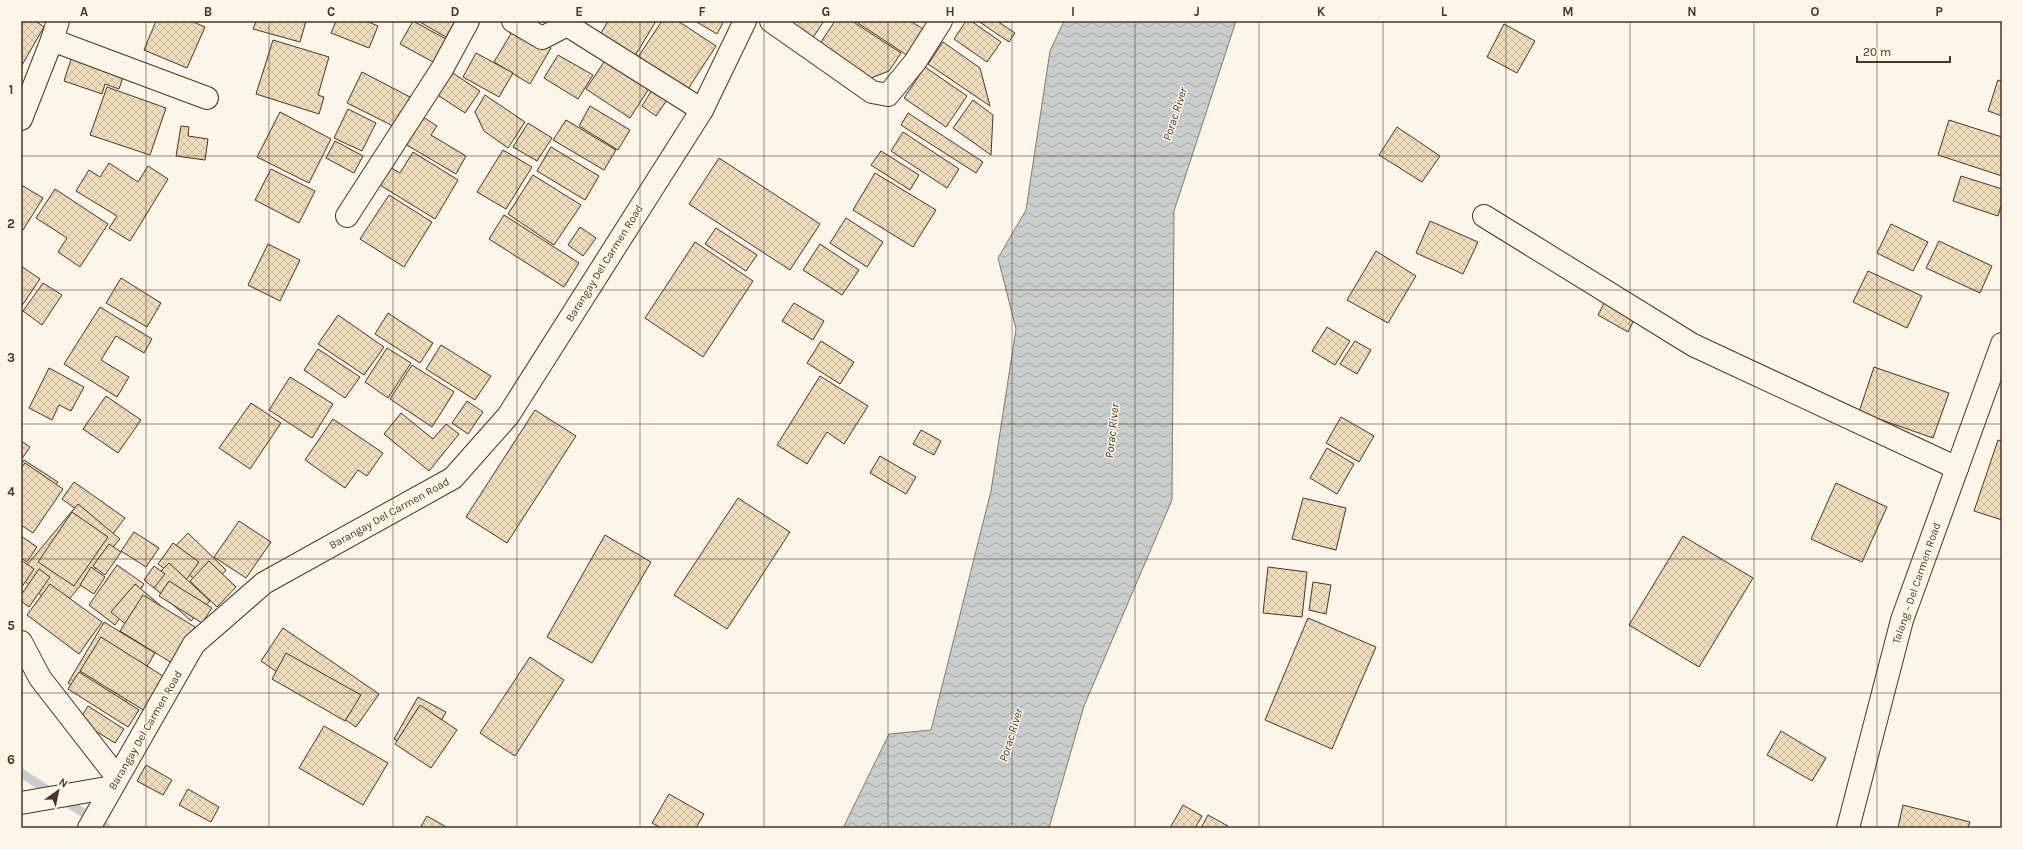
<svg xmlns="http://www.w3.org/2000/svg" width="2023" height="849" viewBox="0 0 2023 849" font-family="Karla,sans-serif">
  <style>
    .water { fill: url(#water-waves); stroke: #887966 }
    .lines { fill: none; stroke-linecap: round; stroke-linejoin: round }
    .stream { stroke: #c9cecd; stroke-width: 9 }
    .building { fill: url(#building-cross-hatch); stroke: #4a3520 }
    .minor-casing { stroke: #4a3520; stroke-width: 24 }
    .minor { stroke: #fbf6e9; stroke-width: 22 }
    .grid { fill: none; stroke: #4a3520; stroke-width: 1; stroke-opacity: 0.55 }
    .labels { text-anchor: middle; stroke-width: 3; stroke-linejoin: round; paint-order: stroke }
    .street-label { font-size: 11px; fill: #4a3520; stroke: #fbf6e9 }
    .water-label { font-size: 12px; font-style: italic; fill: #4a3520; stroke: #fbf6e9 }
    .neatline { fill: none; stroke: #4a3520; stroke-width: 1.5 }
    .grid-label { font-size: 13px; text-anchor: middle; font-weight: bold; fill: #4a3520 }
  </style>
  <defs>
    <pattern id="water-waves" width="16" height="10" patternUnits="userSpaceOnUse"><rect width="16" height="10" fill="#c9cecd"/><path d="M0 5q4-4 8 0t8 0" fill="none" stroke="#a5a8a6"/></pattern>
    <pattern id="building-cross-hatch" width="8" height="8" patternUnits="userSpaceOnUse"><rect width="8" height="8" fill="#ecdcbc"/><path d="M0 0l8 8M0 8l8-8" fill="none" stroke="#ccbda1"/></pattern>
  </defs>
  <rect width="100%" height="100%" fill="#fbf6e9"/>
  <path class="water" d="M1064,21H1236L1174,211L1172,500L1084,706L1049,828H843L889,734L931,730L991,491L1016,329L998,258L1026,210L1050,51Z"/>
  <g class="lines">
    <path class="stream" d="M21,773L107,828"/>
  </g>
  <g class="building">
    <path d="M21,21H35L44,27L22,65Z"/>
    <path d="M156,21H191L205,27L187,68L144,50Z"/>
    <path d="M256,21H306L300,42L253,29Z"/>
    <path d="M336,21H366L378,26L369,48L331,33Z"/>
    <path d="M413,21L446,39L433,62L400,44Z"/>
    <path d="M418,21H455L446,37Z"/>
    <path d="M608,21H656L632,61L597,40Z"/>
    <path d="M662,21H678L716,46L688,89L638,57Z"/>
    <path d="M695,21H724L717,34Z"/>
    <path d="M779,21H824L810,42Z"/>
    <path d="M835,21H852L901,53L889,71L871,78L819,45Z"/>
    <path d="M855,21H910L925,30L908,56Z"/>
    <path d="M966,21H971L1001,42L987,62L954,39Z"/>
    <path d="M978,21H997L1015,33L1009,42Z"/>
    <path d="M1504,24L1535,41L1517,73L1487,57Z"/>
    <path d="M515,27L551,48L530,84L494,62Z"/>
    <path d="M273,40L329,57L318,95L324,97L319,114L256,94Z"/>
    <path d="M943,42L980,68L990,106L928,64Z"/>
    <path d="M73,53L125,71L119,89L105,84L102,94L64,81Z"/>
    <path d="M476,53L513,73L499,97L463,77Z"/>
    <path d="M558,55L593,75L578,99L544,78Z"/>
    <path d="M606,59L650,87L630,118L586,89Z"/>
    <path d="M925,67L967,96L946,127L904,98Z"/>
    <path d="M445,68L480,91L465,113L430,90Z"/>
    <path d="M362,72L410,97L395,127L347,103Z"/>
    <path d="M1998,80L2002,81V116L1988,111Z"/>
    <path d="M107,87L166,108L150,155L90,135Z"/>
    <path d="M652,90L667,100L656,116L642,106Z"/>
    <path d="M485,95L525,122L508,148L484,131L475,112Z"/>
    <path d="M973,100L993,115L991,155L953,128Z"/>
    <path d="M590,106L630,130L618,150L579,126Z"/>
    <path d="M348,109L376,123L362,151L334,138Z"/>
    <path d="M280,112L331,139L309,183L257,157Z"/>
    <path d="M417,113L437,126L431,135L466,156L456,174L400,141Z"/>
    <path d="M908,113L983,162L976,173L901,125Z"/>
    <path d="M566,120L616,150L604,170L553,140Z"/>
    <path d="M1949,120L2002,137V176L1938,155Z"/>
    <path d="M528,123L552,138L537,161L513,147Z"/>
    <path d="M181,126L189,127L188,136L208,139L205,160L176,156Z"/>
    <path d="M1397,127L1440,156L1422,182L1379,155Z"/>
    <path d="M903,132L959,169L947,188L891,151Z"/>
    <path d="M335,141L363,156L354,173L326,158Z"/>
    <path d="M551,147L599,176L585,200L537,171Z"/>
    <path d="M503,150L532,167L506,209L477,192Z"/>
    <path d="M881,151L919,175L910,190L871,165Z"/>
    <path d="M413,152L458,180L435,219L375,182L386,165L400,173Z"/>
    <path d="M719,158L820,224L790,270L689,204Z"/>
    <path d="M109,163L138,182L148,166L168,179L130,241L109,228L117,216L76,191L89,170L100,177Z"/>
    <path d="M271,169L315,191L299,223L255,200Z"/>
    <path d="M875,173L936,210L913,247L853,210Z"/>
    <path d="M533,175L581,205L554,245L508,214Z"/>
    <path d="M1961,176L2002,189V203L1998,216L1953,201Z"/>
    <path d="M23,186L43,198L23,230L21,229V189Z"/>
    <path d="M55,189L108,224L80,267L58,252L67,238L36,218Z"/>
    <path d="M389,195L432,222L404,267L360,239Z"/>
    <path d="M504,215L579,263L564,287L489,239Z"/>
    <path d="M846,218L883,242L867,267L830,243Z"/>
    <path d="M1430,221L1478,242L1463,274L1416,253Z"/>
    <path d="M1891,224L1928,242L1913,271L1877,253Z"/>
    <path d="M580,227L596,238L583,256L568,245Z"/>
    <path d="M716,228L757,255L746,271L705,244Z"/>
    <path d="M1939,241L1992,266L1980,293L1926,268Z"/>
    <path d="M695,242L753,281L703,357L645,318Z"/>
    <path d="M268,244L300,260L280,301L248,285Z"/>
    <path d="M820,244L859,270L842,295L803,270Z"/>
    <path d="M1376,251L1416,276L1388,323L1347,300Z"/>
    <path d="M21,266L40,279L21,307Z"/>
    <path d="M1868,271L1922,296L1907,328L1853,302Z"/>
    <path d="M121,278L161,303L147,327L106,303Z"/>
    <path d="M43,283L62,295L42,325L23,311Z"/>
    <path d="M1607,297L1636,316L1628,332L1598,315Z"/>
    <path d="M794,303L824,321L813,340L782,321Z"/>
    <path d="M100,307L152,339L144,353L116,336L101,360L129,377L117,397L64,364Z"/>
    <path d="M388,313L433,343L420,363L375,334Z"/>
    <path d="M338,315L384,347L364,375L318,344Z"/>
    <path d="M1327,327L1350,341L1335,365L1312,351Z"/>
    <path d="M821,341L854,362L840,384L807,363Z"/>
    <path d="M1355,341L1371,350L1357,374L1340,364Z"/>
    <path d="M441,345L491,376L475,400L426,369Z"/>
    <path d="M387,348L411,363L388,398L365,382Z"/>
    <path d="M318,349L360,377L345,398L304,370Z"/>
    <path d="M412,365L454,392L432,427L390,399Z"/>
    <path d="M1874,367L1949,393L1933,438L1859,412Z"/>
    <path d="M49,368L84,387L71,411L59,405L52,420L29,408Z"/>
    <path d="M820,376L868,406L844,444L827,432L807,464L777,445Z"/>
    <path d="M290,377L333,404L312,438L269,410Z"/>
    <path d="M106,396L141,420L118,453L83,429Z"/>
    <path d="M467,401L483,412L468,434L452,423Z"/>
    <path d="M251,403L281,423L250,469L219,448Z"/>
    <path d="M535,410L576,436L507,543L466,517Z"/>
    <path d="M401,413L433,439L446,424L459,434L429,471L384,434Z"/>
    <path d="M1341,417L1374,436L1359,462L1326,443Z"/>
    <path d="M333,419L383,453L367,476L358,470L345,488L305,460Z"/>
    <path d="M921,430L941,441L934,455L913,444Z"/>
    <path d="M1998,440L2002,441V520L1974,511Z"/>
    <path d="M21,441L30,447L21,460Z"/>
    <path d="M1327,448L1354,464L1337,494L1310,478Z"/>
    <path d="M880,456L916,477L906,494L870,473Z"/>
    <path d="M24,460L58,482L32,521L21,513V464Z"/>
    <path d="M25,463L63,489L33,533L21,525V468Z"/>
    <path d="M74,482L125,518L112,535L62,499Z"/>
    <path d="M1836,483L1887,507L1862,562L1811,539Z"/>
    <path d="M738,498L790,532L727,629L674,595Z"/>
    <path d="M1303,498L1346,508L1336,550L1292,539Z"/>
    <path d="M78,504L120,539L59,611L21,578V572Z"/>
    <path d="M72,512L108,537L74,586L38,562Z"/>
    <path d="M239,521L271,542L246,578L214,557Z"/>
    <path d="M134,532L159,548L146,567L121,551Z"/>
    <path d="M188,533L226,570L207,591L167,555Z"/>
    <path d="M605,535L651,562L592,663L547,637Z"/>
    <path d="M21,536L37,547L27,562L21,558Z"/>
    <path d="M1683,536L1753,578L1699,667L1629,625Z"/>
    <path d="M173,543L199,562L184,583L158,564Z"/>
    <path d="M109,544L121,552L105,575L93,566Z"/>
    <path d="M21,560L34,569L21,588Z"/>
    <path d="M209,561L236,587L217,607L190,581Z"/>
    <path d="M169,563L210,601L191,621L149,583Z"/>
    <path d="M117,565L144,584L115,625L89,605Z"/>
    <path d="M154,566L165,574L154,588L144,580Z"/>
    <path d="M91,567L105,577L94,594L80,585Z"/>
    <path d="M1268,567L1307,572L1302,617L1263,613Z"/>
    <path d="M39,569L50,577L29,607L21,601V595Z"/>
    <path d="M169,581L212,608L202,623L159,596Z"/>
    <path d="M1313,582L1331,585L1326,614L1309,610Z"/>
    <path d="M50,584L102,622L79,654L27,615Z"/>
    <path d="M135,584L186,627L163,655L111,612Z"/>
    <path d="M143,595L195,627L172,663L120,631Z"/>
    <path d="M1308,618L1376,647L1332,749L1265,720Z"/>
    <path d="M104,622L155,653L119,713L68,683Z"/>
    <path d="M283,628L379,694L356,727L261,661Z"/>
    <path d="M101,637L166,678L145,711L80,671Z"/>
    <path d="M286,653L361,695L345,721L272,679Z"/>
    <path d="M530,657L564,680L515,756L480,733Z"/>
    <path d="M79,672L139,710L128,727L68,689Z"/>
    <path d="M418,697L446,712L422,755L394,739Z"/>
    <path d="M420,705L457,730L431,768L395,744Z"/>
    <path d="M88,706L124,729L115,743L79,721Z"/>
    <path d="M324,726L388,763L363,805L299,768Z"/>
    <path d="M1781,731L1826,758L1812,781L1767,755Z"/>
    <path d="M146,765L172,780L163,795L137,781Z"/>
    <path d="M188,789L219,807L211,822L179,805Z"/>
    <path d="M669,794L704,814L696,828H661L652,823Z"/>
    <path d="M1183,805L1202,816L1195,828H1170Z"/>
    <path d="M1903,805L1970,822L1968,828H1898Z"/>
    <path d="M1208,815L1228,826L1227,828H1201Z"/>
    <path d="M427,816L448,828H420Z"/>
  </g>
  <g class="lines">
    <g class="minor-casing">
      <g id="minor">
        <path d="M513,21L542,38L567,25L702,110"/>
        <path d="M771,21L872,92L888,95L915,62L941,21"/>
        <path d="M52,40L207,98"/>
        <path d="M21,119L52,40L58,21"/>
        <path d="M347,216L442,69L468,21"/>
        <path d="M1484,216L1693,345L1957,468"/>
        <path d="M21,642L40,678L117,777"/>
        <path d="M21,803L112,787"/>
        <path d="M89,828L194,644L264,583L453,478L508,416L702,110L745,21"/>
        <path d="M1848,828L1902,620L2002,344"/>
      </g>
    </g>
    <use href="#minor" class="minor"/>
  </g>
  <path class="grid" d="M146,21V828M269,21V828M393,21V828M517,21V828M640,21V828M764,21V828M888,21V828M1012,21V828M1135,21V828M1259,21V828M1383,21V828M1506,21V828M1630,21V828M1754,21V828M1877,21V828M21,156H2002M21,290H2002M21,424H2002M21,559H2002M21,693H2002"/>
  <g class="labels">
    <g class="street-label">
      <text transform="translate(604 263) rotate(-58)" y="4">Barangay Del Carmen Road</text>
      <text transform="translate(389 513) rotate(-29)" y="4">Barangay Del Carmen Road</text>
      <text transform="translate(1916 583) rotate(-71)" y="4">Talang - Del Carmen Road</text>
      <text transform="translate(145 730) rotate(-60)" y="4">Barangay Del Carmen Road</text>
    </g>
    <g class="water-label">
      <text transform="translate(1175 114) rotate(-72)" y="4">Porac River</text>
      <text transform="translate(1112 431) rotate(-84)" y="4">Porac River</text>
      <text transform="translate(1011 735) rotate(-73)" y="4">Porac River</text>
    </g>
  </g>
  <rect width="2023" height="849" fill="none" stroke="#fbf6e9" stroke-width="44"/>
  <g transform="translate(58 791) rotate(33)" stroke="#fbf6e9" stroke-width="3" paint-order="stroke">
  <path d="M0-3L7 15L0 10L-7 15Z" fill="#4a3520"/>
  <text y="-6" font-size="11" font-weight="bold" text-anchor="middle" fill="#4a3520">N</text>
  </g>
  <path d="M1857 56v6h93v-6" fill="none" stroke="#4a3520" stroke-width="2"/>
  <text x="1863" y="56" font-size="12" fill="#4a3520" stroke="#fbf6e9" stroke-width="3" paint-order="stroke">20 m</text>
  <rect x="22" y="22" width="1979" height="805" class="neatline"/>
  <g class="grid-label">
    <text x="84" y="16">A</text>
    <text x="208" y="16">B</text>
    <text x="331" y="16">C</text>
    <text x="455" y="16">D</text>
    <text x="579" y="16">E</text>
    <text x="702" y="16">F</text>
    <text x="826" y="16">G</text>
    <text x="950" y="16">H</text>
    <text x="1073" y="16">I</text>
    <text x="1197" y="16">J</text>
    <text x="1321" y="16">K</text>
    <text x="1444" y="16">L</text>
    <text x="1568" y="16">M</text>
    <text x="1692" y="16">N</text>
    <text x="1815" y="16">O</text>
    <text x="1939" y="16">P</text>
    <text x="11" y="94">1</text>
    <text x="11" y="228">2</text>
    <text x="11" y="362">3</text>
    <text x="11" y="496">4</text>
    <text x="11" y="630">5</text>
    <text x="11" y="764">6</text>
  </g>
</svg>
